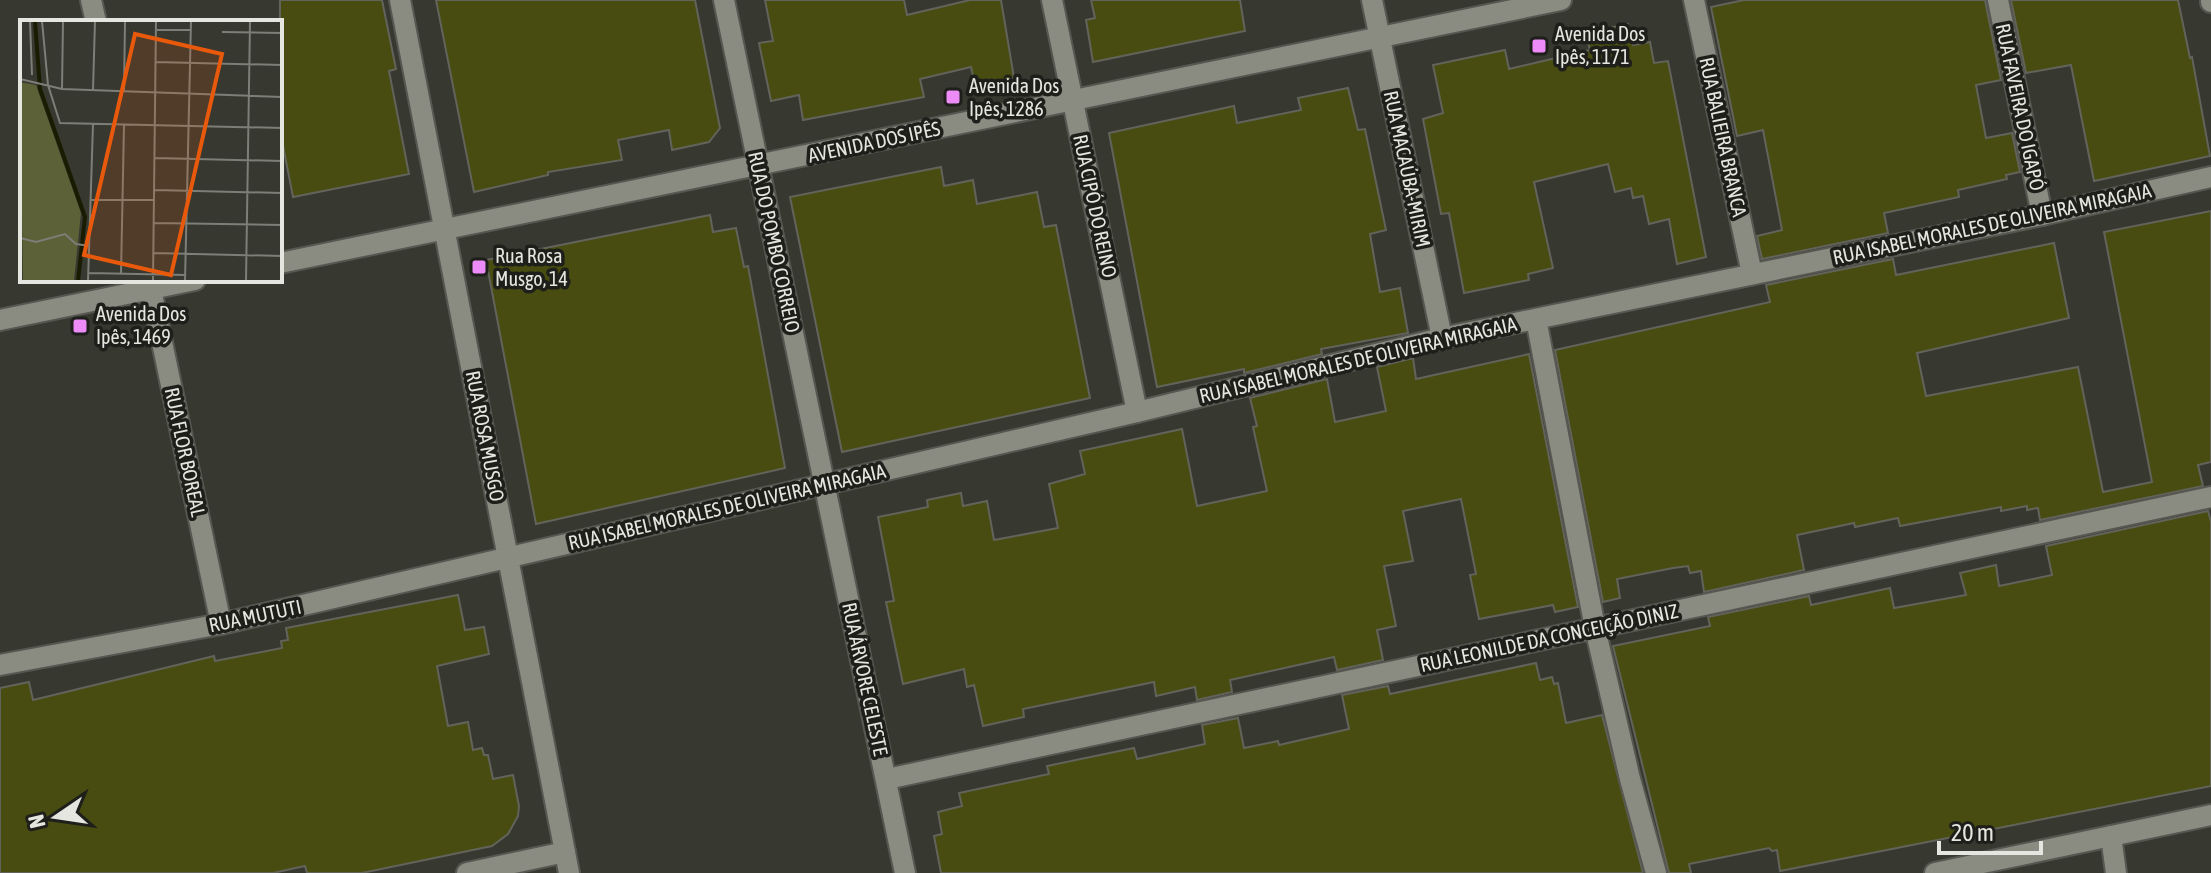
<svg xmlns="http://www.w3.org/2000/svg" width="2211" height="873" viewBox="0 0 2211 873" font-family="'Asap Condensed',sans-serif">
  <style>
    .building { fill: #484c10; stroke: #62635a; stroke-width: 2 }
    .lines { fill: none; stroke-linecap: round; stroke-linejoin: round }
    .minor-casing { stroke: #565750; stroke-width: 24 }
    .minor { stroke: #8a8b81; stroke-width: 20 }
    .poi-dot { fill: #ed8cf9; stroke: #1e1f1b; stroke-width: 3 }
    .labels { text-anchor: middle; stroke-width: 7; stroke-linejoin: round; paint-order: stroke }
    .poi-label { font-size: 20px; fill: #e6e6e1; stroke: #1e1f1b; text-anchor: start }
    .street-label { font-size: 20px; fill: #e6e6e1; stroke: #1e1f1b }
    .inset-river { fill: none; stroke: #1a1c01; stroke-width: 4 }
    .inset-road { fill: none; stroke: #7d7e77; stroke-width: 2 }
    .view { fill: #e8590c; fill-opacity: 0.15; stroke: #e8590c; stroke-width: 4 }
    .inset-edge { fill: none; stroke: #e6e6e1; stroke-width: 4 }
  </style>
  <rect width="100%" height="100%" fill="#373830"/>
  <g class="building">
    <path d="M280,0H382L396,69L389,71L409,174L293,197L280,130Z"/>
    <path d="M436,0H695L720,128L709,142L672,150L669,130L618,140L622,160L548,172V175L474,192Z"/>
    <path d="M765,0H904L907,15L970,0H1001L1014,78L975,86L971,67L920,79L924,97L803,120L799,95L771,101L759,43L773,41Z"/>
    <path d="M1091,0H1240L1245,31L1093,62L1086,20L1095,18Z"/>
    <path d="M1744,0H1985L2001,80L1976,85L1986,138L2012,133L2020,172L2006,175L2007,179L1958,190L1959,197L1884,213L1888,233L1762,259L1757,236L1782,230L1763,130L1737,136L1711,7Z"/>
    <path d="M2011,0H2178L2190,58L2192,57L2210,156L2094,181L2071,65L2026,73Z"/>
    <path d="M1628,24L1633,45L1650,42L1654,63L1668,61L1706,257L1677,264L1669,219L1649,224L1643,196L1633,198L1631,188L1615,192L1608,164L1534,182L1553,268L1528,274L1529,280L1464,293L1449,213L1441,214L1423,119L1443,113L1433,65L1505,50L1509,69L1590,50L1586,33Z"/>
    <path d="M1348,88L1358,130L1365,129L1386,230L1370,234L1380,292L1400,288L1408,333L1321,349L1322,354L1244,373V369L1157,387L1109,133L1234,106L1237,123L1301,110L1298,98Z"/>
    <path d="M941,167L944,186L973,180L977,204L1037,192L1044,227L1056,225L1090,398L842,452L790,197Z"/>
    <path d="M2211,211V462L2198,465L2203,486L2040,520L2038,508L2027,510V506L2001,511V507L1900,526L1898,518L1855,527L1854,523L1797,535L1804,570L1704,592L1701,571L1690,573L1688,566L1673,568L1617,579L1620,598L1603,602L1555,350L1770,302L1766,285L1893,259L1896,275L2054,243L2069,318L1917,353L1926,396L2078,367L2103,492L2152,482L2104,232Z"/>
    <path d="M710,215L713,232L736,228L744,267L748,266L785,468L536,524L486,260Z"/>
    <path d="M1529,354L1578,607L1555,612L1553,605L1479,619L1470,575L1476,574L1461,499L1403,511L1413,561L1384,566L1396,626L1377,630L1383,660L1337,670L1334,657L1230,680L1232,692L1197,700L1195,687L1156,696L1154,682L1023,709L1024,717L983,726L974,685L967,687L964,669L903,684L886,602L894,601L878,517L928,507L927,500L961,493L963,506L987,501L994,540L1058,528L1049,484L1085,474L1080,451L1182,429L1197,506L1267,491L1253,427L1257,426L1250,398L1327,379L1335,422L1386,411L1377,367L1413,358L1416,379Z"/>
    <path d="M2208,511L2211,522V786L1780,871L1777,850L1772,851L1769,848L1689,864L1691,873H1669L1613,646L1710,626L1708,617L1809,596L1811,605L1890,588L1894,608L1966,595L1960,573L1996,565L1999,586L2052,575L2046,546Z"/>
    <path d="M458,595L465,630L484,627L489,654L437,666L448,726L468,722L473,750L482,748L484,755H488L493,779L513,775L519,806L518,816L508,834L492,846L362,873H307L305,866L273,873H0V688L29,682L33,700L214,656L215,661L282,648L281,641L288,640L286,628Z"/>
    <path d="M1536,663L1540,680L1552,677L1554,684L1558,683L1566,723L1602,715L1643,873H941L934,836L942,834L938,812L962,806L959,793L1049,774L1047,766L1134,748L1137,759L1205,744L1202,725L1238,718L1244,748L1278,741L1279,745L1349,729L1342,695L1388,686L1390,694Z"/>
  </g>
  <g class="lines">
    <g class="minor-casing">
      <g id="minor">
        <path d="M91,0L96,22"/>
        <path d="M400,0L569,873"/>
        <path d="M724,0L905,873"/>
        <path d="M1052,0L1137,412"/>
        <path d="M1372,0L1442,338"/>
        <path d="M1694,0L1752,274"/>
        <path d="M1998,0L2042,215"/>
        <path d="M2211,0V2"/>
        <path d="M280,263L1561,0"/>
        <path d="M149,280L221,624"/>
        <path d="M1536,319L1595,628L1630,779L1656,873"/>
        <path d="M0,320L195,280"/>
        <path d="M0,665L221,624L1137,412L1442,338L2042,215L2211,177"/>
        <path d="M887,779L2211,497"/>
        <path d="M2111,836L2116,873"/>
        <path d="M467,873L565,852"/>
        <path d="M1935,873L2211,815"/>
      </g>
    </g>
    <use href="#minor" class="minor"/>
  </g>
  <g class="poi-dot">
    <rect x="1531" y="38" width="16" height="16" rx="4"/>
    <rect x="945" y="89" width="16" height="16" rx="4"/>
    <rect x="471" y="259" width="16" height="16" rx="4"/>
    <rect x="72" y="318" width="16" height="16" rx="4"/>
  </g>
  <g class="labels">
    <g class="poi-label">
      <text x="1555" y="41">Avenida Dos<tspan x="1555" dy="23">Ipês, 1171</tspan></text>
      <text x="969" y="93">Avenida Dos<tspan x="969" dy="23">Ipês, 1286</tspan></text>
      <text x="495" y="263">Rua Rosa<tspan x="495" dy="23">Musgo, 14</tspan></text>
      <text x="96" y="321">Avenida Dos<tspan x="96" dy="23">Ipês, 1469</tspan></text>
    </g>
    <g class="street-label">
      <text transform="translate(2020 107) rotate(78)" y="7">RUA FAVEIRA DO IGAPÓ</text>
      <text transform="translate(1723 137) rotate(78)" y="7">RUA BALIEIRA BRANCA</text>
      <text transform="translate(874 142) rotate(-12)" y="7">AVENIDA DOS IPÊS</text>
      <text transform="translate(1407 169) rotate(78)" y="7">RUA MACAÚBA-MIRIM</text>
      <text transform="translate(1095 206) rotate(78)" y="7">RUA CIPÓ DO REINO</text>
      <text transform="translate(1992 224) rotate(-12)" y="7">RUA ISABEL MORALES DE OLIVEIRA MIRAGAIA</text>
      <text transform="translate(774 242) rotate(78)" y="7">RUA DO POMBO CORREIO</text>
      <text transform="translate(1358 360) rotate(-13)" y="7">RUA ISABEL MORALES DE OLIVEIRA MIRAGAIA</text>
      <text transform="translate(485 436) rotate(79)" y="7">RUA ROSA MUSGO</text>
      <text transform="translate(185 452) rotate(78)" y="7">RUA FLOR BOREAL</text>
      <text transform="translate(727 507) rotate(-13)" y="7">RUA ISABEL MORALES DE OLIVEIRA MIRAGAIA</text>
      <text transform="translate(255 616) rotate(-12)" y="7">RUA MUTUTI</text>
      <text transform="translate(1549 638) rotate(-12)" y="7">RUA LEONILDE DA CONCEIÇÃO DINIZ</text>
      <text transform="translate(865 679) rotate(78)" y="7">RUA ÁRVORE CELESTE</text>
    </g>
  </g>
  <g transform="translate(20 20)">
    <rect width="262" height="262" fill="#373830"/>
    <path d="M0,62L16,65L61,193L54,261H3Z" fill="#5d6138"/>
    <path class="inset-river" d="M15,1L20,69L65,197L58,261"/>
    <path class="inset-road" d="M10,1L12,55M22,1L28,65L40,103L262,108M137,10H171M202,12L262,13M135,42L262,45M0,59L42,69L262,77M42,69L43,1M73,70L75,1M104,70L105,1M135,138L262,141M135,170L262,173M70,180H135M134,203L262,205M0,218L16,222L45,214L56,224L70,226M134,233L262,236M69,253L165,255M101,254L104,105M68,261L73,104M133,261L136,1M165,261L171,1M226,261L230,1"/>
    <path class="view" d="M115,14L202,34L151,255L64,235Z"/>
    <rect width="262" height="262" class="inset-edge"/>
  </g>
  <g transform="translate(56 817) rotate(257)" stroke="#1e1f1b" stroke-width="6" paint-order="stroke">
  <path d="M0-6L14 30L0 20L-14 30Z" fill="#e6e6e1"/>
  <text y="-12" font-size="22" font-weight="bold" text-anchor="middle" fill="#e6e6e1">N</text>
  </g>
  <path d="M1939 841v12h102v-12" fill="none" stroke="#e6e6e1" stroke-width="4"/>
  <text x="1951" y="841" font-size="24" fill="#e6e6e1" stroke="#1e1f1b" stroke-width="6" paint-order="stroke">20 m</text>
</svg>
